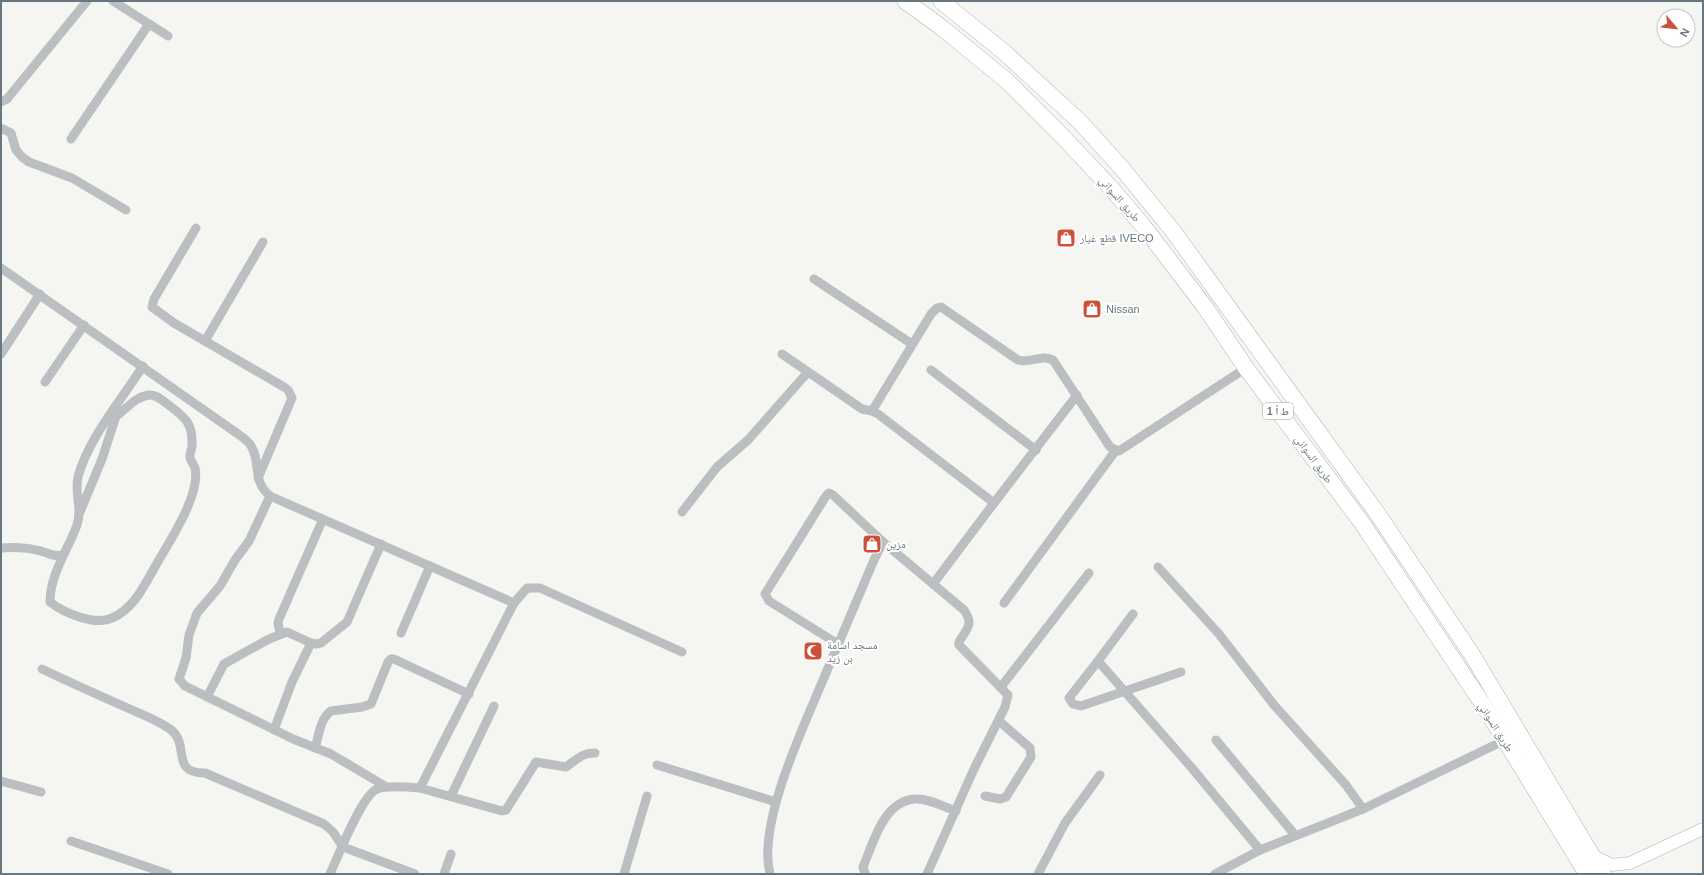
<svg xmlns="http://www.w3.org/2000/svg" width="1704" height="875" viewBox="0 0 1704 875" font-family="Helvetica,'Noto Naskh Arabic',sans-serif">
  <style>
    .lines { fill: none; stroke-linecap: round; stroke-linejoin: round }
    .secondary-casing { stroke: #adb3b6; stroke-width: 13 }
    .highway-casing { stroke: #afb3b5; stroke-width: 17 }
    .street { stroke: #bbbfc2; stroke-width: 9 }
    .secondary { stroke: #fff; stroke-width: 12 }
    .highway { stroke: #fff; stroke-width: 16 }
    .labels { text-anchor: middle; stroke-width: 4; stroke-linejoin: round; paint-order: stroke }
    .shield { fill: #fff; stroke: #95a0a5; stroke-width: 1 }
    .shield-label { font-size: 10px; font-weight: bold; fill: #68777f }
    .street-label { font-size: 11px; fill: #68777f; stroke: #fff }
    .poi-label { font-size: 11px; fill: #68777f; stroke: #fff; text-anchor: start }
  </style>
  <rect width="100%" height="100%" fill="#f5f5f2"/>
  <g class="lines">
    <g class="secondary-casing">
      <path id="secondary" d="M1594,856L1612,865L1630,863L1703,829"/>
    </g>
    <g class="highway-casing">
      <g id="highway">
        <path d="M905,1L941,27L1007,81L1064,138L1112,189L1144,227L1205,307L1246,368L1362,523L1484,706L1587,874"/>
        <path d="M941,1L1004,52L1080,122L1120,166L1173,231L1377,513L1471,653L1603,874"/>
      </g>
    </g>
    <g class="street">
      <path d="M113,1L168,36"/>
      <path d="M1,102L7,99L87,1"/>
      <path d="M1,128L11,133L16,150L22,157L29,162L72,178L126,210"/>
      <path d="M71,139L149,24"/>
      <path d="M196,228L154,299L152,307L174,323L284,387L288,390L292,398L258,478"/>
      <path d="M1,268L238,434C242,437 247,440 250,444C262,462 251,480 270,496L514,603"/>
      <path d="M814,279L912,344"/>
      <path d="M205,341L263,242"/>
      <path d="M1,354L40,294"/>
      <path d="M782,354L862,409L872,411L878,414L994,503"/>
      <path d="M931,370L1036,450"/>
      <path d="M45,382L84,325"/>
      <path d="M872,411L931,314L937,308L941,307L1018,360C1031,364 1040,354 1053,360L1110,447L1119,451L1246,368"/>
      <path d="M106,422C122,416 132,397 149,395C157,394 164,402 170,406C186,418 193,424 192,446C192,449 189,454 190,458C191,461 194,465 195,468C201,495 169,542 156,565C145,584 134,609 112,618C95,626 64,613 50,602C50,574 68,550 77,525C83,508 74,495 78,477C88,439 122,399 143,366"/>
      <path d="M270,496L249,541L235,560L220,586L197,613L189,635L186,658L179,679L185,686L293,739L331,754L385,786"/>
      <path d="M80,512L102,459L115,419"/>
      <path d="M682,512L717,467L748,440L808,372"/>
      <path d="M1,548C13,547 24,547 36,550C46,551 52,558 63,555"/>
      <path d="M1158,567L1219,634L1274,705L1346,785L1363,809"/>
      <path d="M933,584L994,503L1077,395"/>
      <path d="M1004,603L1116,450"/>
      <path d="M1133,614L1098,661L1191,767L1260,850"/>
      <path d="M280,633L278,623L279,619L323,519"/>
      <path d="M401,633L430,566"/>
      <path d="M838,644L769,601L765,594L826,496L829,493L833,495L883,542L964,610C974,624 967,629 959,642V645L1008,695L1005,707L974,769L927,874"/>
      <path d="M1098,661L1069,698L1073,704L1081,706L1181,672"/>
      <path d="M42,669C69,682 96,694 123,706C138,713 156,719 170,729C191,744 169,773 205,773L324,824L333,832L343,847L415,874"/>
      <path d="M1001,687L1089,573"/>
      <path d="M207,697L224,664L269,639L287,632L311,643L316,644L321,643L347,622L381,544"/>
      <path d="M274,730L292,682L311,643"/>
      <path d="M1216,740L1295,835"/>
      <path d="M315,748C319,735 320,719 331,711L362,707L371,704L388,662L391,659H394L469,694"/>
      <path d="M657,765L776,802"/>
      <path d="M1,781L41,792"/>
      <path d="M420,788L502,811L506,810L536,762L566,767C576,760 583,752 595,753"/>
      <path d="M451,796L494,706"/>
      <path d="M985,796L1000,799L1006,797L1031,757L1030,748L999,721"/>
      <path d="M71,841L168,874"/>
      <path d="M865,873L863,867C873,844 883,801 915,799C928,798 944,807 956,811"/>
      <path d="M330,874C338,856 362,795 377,789C387,785 409,787 420,788L514,603L527,588H540L682,652"/>
      <path d="M444,874L451,854"/>
      <path d="M624,874L647,796"/>
      <path d="M770,874C757,824 803,728 823,680C840,640 857,600 874,560L883,542"/>
      <path d="M1038,874L1065,823L1100,775"/>
      <path d="M1215,874L1260,850L1363,809L1505,740"/>
    </g>
    <use href="#secondary" class="secondary"/>
    <use href="#highway" class="highway"/>
  </g>
  <defs>
    <g id="shop-square" transform="scale(1)"><rect x="-9" y="-9" width="18" height="18" rx="4" fill="#cd503a" stroke="#fff"/><path d="M-5-2.5h2.3a2.7 3.5 0 0 1 5.4 0H5L5.5 6h-11ZM-1.5-2.5h3a1.5 2.3 0 0 0-3 0Z" fill="#fff"/></g>
    <g id="mosque-square" transform="scale(1)"><rect x="-9" y="-9" width="18" height="18" rx="4" fill="#cd503a" stroke="#fff"/><path d="M3.5-4.9A6 6 0 1 0 3.5 4.9A5 5 0 1 1 3.5-4.9Z" fill="#fff"/></g>
  </defs>
  <g fill-rule="evenodd">
    <use href="#shop-square" x="1066" y="238"/>
    <use href="#shop-square" x="1092" y="309"/>
    <use href="#shop-square" x="872" y="544"/>
    <use href="#mosque-square" x="813" y="651"/>
  </g>
  <g class="labels">
    <rect class="shield" x="1263" y="403" width="30" height="16" rx="3"/>
    <g class="shield-label">
      <text x="1278" y="415">ط أ 1</text>
    </g>
    <g class="street-label">
      <text transform="translate(1120 199) rotate(49)" y="4">طريق السواني</text>
      <text transform="translate(1314 459) rotate(54)" y="4">طريق السواني</text>
      <text transform="translate(1496 727) rotate(58)" y="4">طريق السواني</text>
    </g>
    <g class="poi-label">
      <text x="1080" y="242">قطع غيار IVECO</text>
      <text x="1106" y="313">Nissan</text>
      <text x="886" y="548">مزين</text>
      <text x="827" y="649">مسجد اسامة<tspan x="827" dy="13">بن زيد</tspan></text>
    </g>
  </g>
  <rect width="1704" height="875" fill="none" stroke="#68777f" stroke-width="4"/>
  <g transform="translate(1676 28) rotate(118)"><circle r="19" fill="#ffffff" stroke="#c3c9cc"/>
  <path d="M0-3L7 15L0 10L-7 15Z" fill="#cd503a"/>
  <text y="-6" font-size="11" font-weight="bold" text-anchor="middle" fill="#68777f">N</text>
  </g>
</svg>
